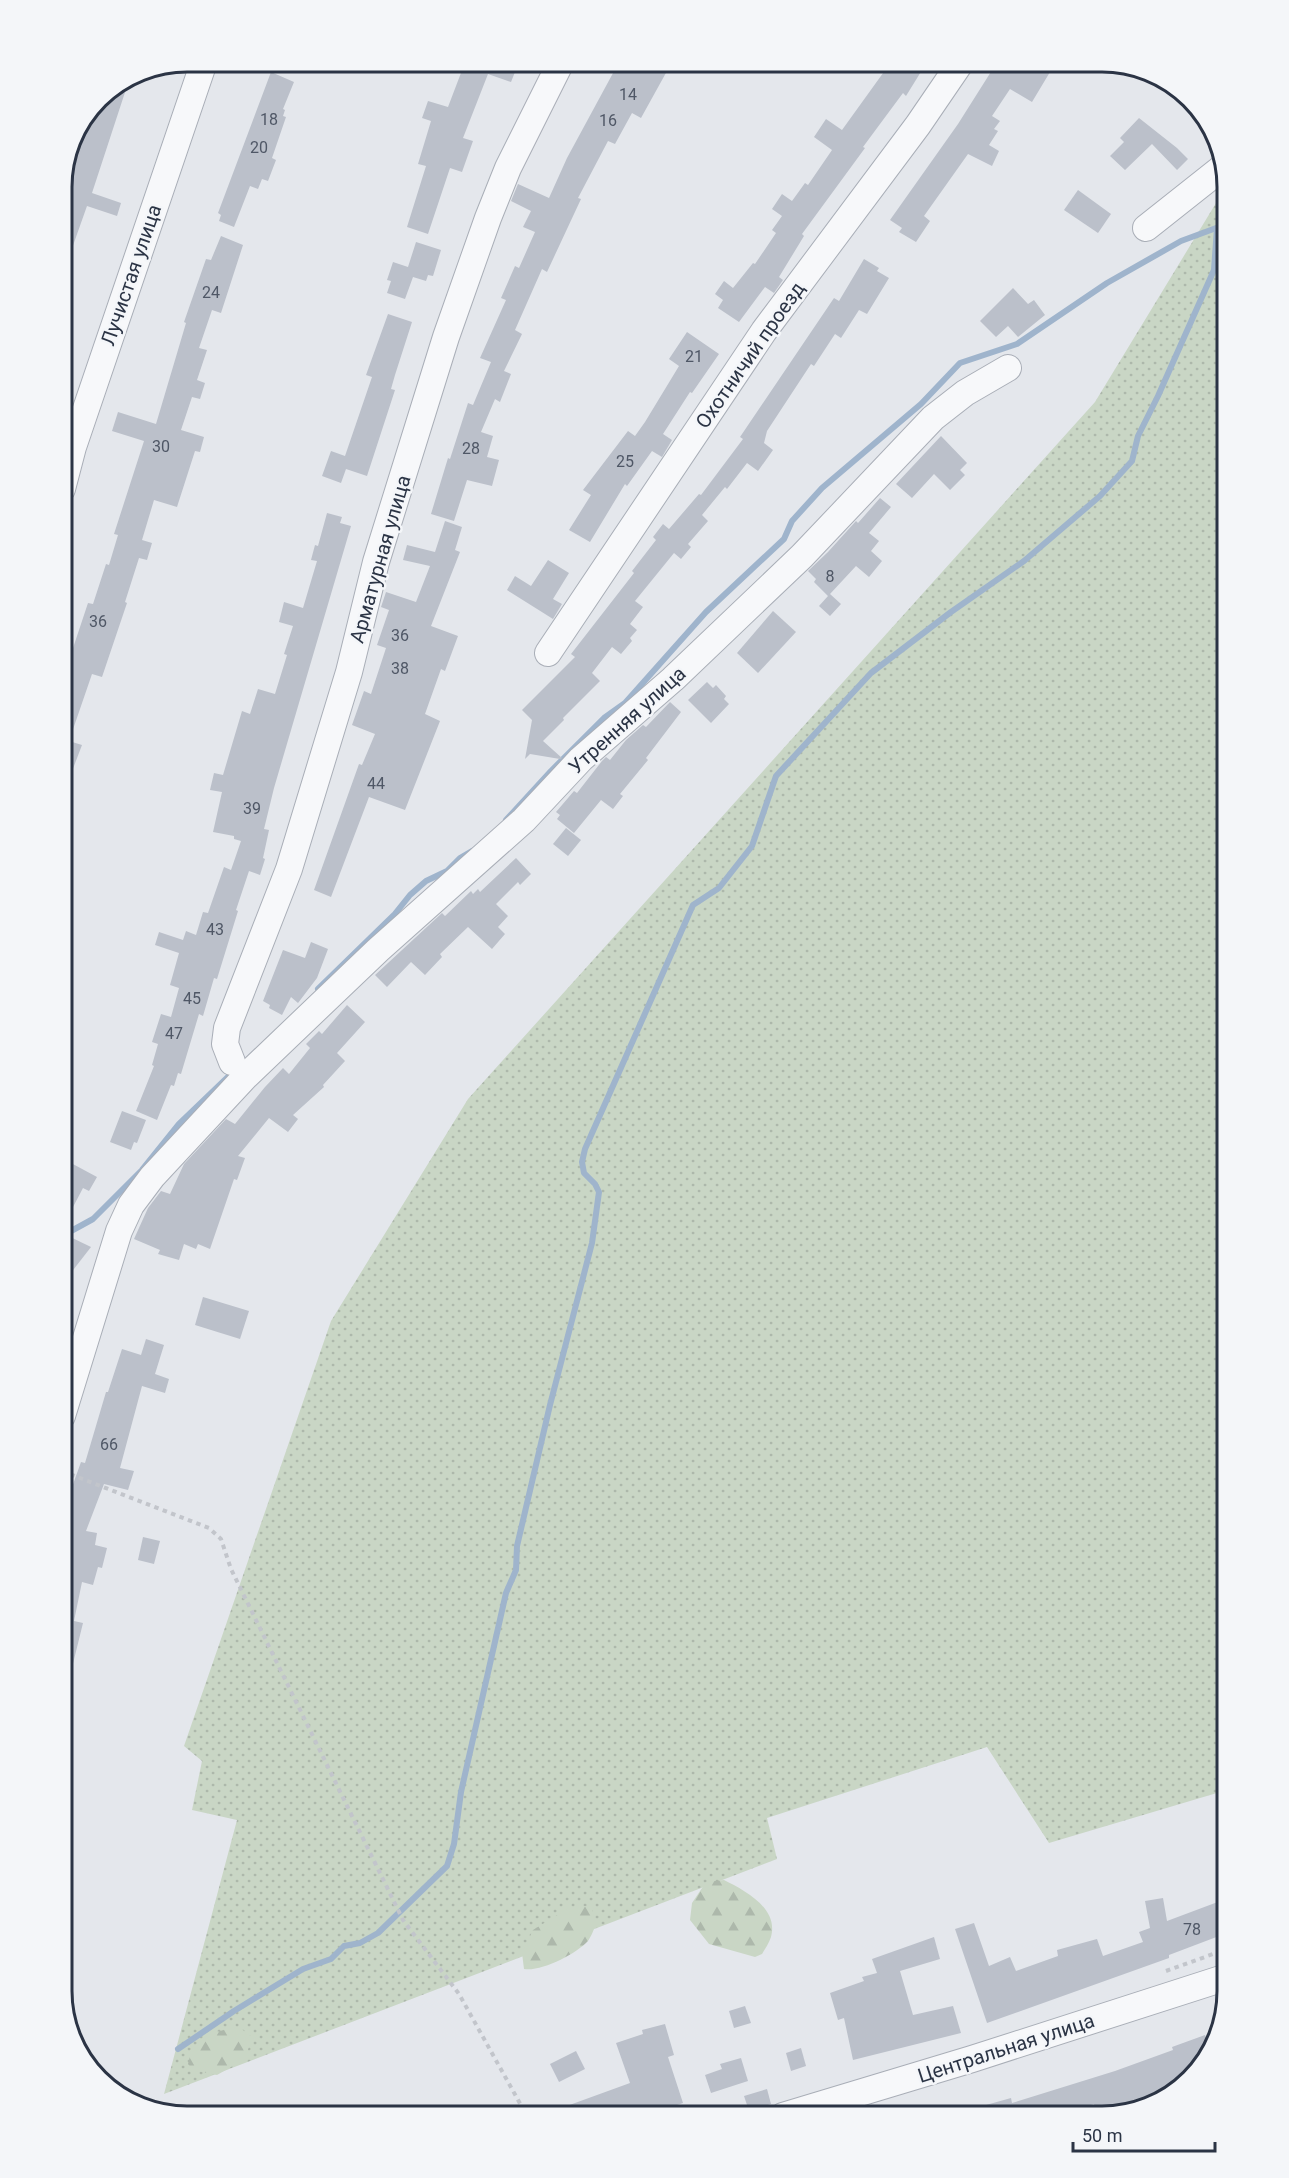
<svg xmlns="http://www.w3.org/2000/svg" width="1289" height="2178" viewBox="0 0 1289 2178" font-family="Roboto,sans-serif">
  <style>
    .grass { fill: url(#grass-dots) }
    .forest { fill: url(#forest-firs) }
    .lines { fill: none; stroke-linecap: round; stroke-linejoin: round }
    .stream { stroke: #9fb4cc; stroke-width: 6 }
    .building { fill: #bbc0ca }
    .minor-casing { stroke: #a9aeb7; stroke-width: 28 }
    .path { stroke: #c2c5cb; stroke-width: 4; stroke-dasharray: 4.5 4.5; stroke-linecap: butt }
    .minor { stroke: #f7f8fa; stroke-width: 26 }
    .labels { text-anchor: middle; stroke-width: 5; stroke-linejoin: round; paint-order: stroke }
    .number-label { font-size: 16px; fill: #4f5766 }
    .street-label { font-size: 20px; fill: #2b3445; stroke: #f4f6f9 }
    .rim { fill: none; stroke: #2b3445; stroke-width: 3 }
  </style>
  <defs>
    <pattern id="grass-dots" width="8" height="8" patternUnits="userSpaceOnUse" patternTransform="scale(1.5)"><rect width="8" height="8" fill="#c9d6c5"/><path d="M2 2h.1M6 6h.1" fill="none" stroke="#adb8ab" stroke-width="1.8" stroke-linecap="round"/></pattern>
    <pattern id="forest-firs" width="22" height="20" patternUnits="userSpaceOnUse" patternTransform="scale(1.5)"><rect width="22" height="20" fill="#c9d6c5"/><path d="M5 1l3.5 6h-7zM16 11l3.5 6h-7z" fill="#adb8ab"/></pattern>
  </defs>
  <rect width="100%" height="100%" fill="#e4e7ec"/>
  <path class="grass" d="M1227,185V1790L1049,1843L987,1747L767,1818L777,1859L164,2094L237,1820L192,1810L202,1761L184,1746L331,1321L468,1099L1095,402Z"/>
  <g class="forest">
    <path d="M724,1880C744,1890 779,1908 771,1937C769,1943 765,1949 762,1954L755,1957L709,1944L690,1920L692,1903L706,1882Z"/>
    <path d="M586,1906L592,1909L596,1924C594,1929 591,1937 588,1941C576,1954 541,1972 524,1969L522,1953L533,1930L570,1907Z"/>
    <path d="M239,2027L252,2037L245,2059L217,2075L193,2070L188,2064C193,2038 216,2030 239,2027Z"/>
  </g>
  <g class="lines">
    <g class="stream">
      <path d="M506,820L551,771L604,718L625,703L706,612L784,539L792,521L822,488L921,404L960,363L1017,344L1107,283L1181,241L1227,224"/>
      <path d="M318,989L394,915L410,895L426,881L447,871L460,858L472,851"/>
      <path d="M62,1236L93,1219L142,1170L179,1124L229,1076"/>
      <path d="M178,2049L234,2011L303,1969L331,1959L344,1946L360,1943L378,1933L447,1866L454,1844L461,1792L506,1593L516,1570L517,1546L550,1405L592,1243L599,1192L595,1184L584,1173L582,1162L585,1149L693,905L719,888L752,846L776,776L871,673L951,612L1024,561L1100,496L1132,461L1138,436L1158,396L1214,270L1217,228"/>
    </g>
  </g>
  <g class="building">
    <path d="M460,62H519L511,82L488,74L463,138L473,141L462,172L450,168L428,234L407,227L426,166L418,164L431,121L422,118L428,101L448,107L464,65L460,63Z"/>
    <path d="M619,62H672L641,118L632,113L615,144L608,141L578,198L581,199L547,272L542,269L515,330L522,334L504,371L511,374L500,402L495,399L481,432L493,436L487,457L499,460L492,486L467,480L454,521L431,514L448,458L450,459L468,403L473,405L491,362L480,358L506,300L501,298L515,266L519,268L535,232L523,227L531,211L511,201L518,184L549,198L567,158Z"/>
    <path d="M891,62H927L906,96L903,93L880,124L863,147L865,148L802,234L804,236L779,277L783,280L774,293L765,287L739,322L718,308L723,300L715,294L724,281L733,288L753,263L755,264L776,233L772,230L782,216L772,209L782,194L792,201L805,183L808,185L832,150L814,137L826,119L842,130Z"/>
    <path d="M1002,62H1056L1032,102L1010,89L992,116L1000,121L994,129L998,131L989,145L999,151L992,166L968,154L924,216L930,221L916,242L899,232L902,228L890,220L958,124L994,67L998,69Z"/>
    <path d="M271,72L294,82L283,109L285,110L283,116L286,117L272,158L276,160L268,181L262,179L258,189L250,186L234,227L219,221L221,215L218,213Z"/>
    <path d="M130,77L92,193L121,203L117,216L87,206L64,271H62V196L79,147L71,144L75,132L98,98Z"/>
    <path d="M1139,118L1177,148L1188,159L1177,170L1152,144L1125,170L1110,156L1124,142L1120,138Z"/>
    <path d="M1078,190L1111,214L1098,233L1064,210Z"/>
    <path d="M221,236L243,245L221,313L212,310L199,348L207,350L197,380L205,383L200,399L192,397L181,430L204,437L200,452L195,451L177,507L154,500L142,540L152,543L147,560L139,558L125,602L127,603L102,677L92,674L69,741L82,745L63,795L62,794V681L88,603L93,604L106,564L109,565L118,535L114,534L144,441L112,431L118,412L156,424L186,323L184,322L206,259L211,260Z"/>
    <path d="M416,242L441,250L433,276L428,275L426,281L413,277L405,299L387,293L391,281L387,280L393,262L408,267Z"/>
    <path d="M864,259L879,268L877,271L889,278L867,314L859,310L841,338L835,334L814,366L811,364L767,431L764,443L773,450L758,471L747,463L727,489L725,487L702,515L708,521L688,544L691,547L681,559L674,553L635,601L643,607L630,624L637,630L630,638L632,641L621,654L612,647L592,673L600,681L563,718L564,720L543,741L562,758L560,759L530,754L525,759L532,720L522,710L575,657L571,654L634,573L632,571L656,540L653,537L663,524L669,529L699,494L701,495L743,439L740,437L834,298L839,301Z"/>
    <path d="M1013,288L1028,304L1034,300L1045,315L1018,337L1008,326L996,337L980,321Z"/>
    <path d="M388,314L412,322L395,375L391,389L395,390L367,476L346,469L341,483L322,476L331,451L345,456L372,377L366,375Z"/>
    <path d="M687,332L719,354L692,393L690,392L663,434L672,440L662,457L652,451L627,486L625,484L590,542L569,530L591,495L583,490L628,431L635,436L645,422L679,366L669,359Z"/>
    <path d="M941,436L967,463L960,470L965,475L950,490L934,474L912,498L896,484Z"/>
    <path d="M880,498L891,507L869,533L879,541L871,551L882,561L869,577L856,566L830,594L841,604L830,616L819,606L828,596L814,582L816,579L808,571L828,552L856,521L858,523Z"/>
    <path d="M327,513L342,517L340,523L351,526L274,788L264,829L269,830L263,858L265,859L260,875L249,871L236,910L238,911L217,979L214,978L203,1016L199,1014L181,1074L178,1073L174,1086L171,1085L157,1120L136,1111L154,1066L152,1065L158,1044L152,1042L161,1014L171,1017L179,988L170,985L179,953L155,945L159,932L183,940L186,931L196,935L203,912L208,913L224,867L231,870L241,841L234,839V836L213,832L222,792L210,790L214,773L223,775L242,711L250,714L258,689L275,694L287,655L284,654L293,626L279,622L284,602L303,608L317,561L311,560L315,545L318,546Z"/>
    <path d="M445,521L462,527L455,550L460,552L431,626L458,636L445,671L441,669L425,714L440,721L405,810L369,797L331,897L314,890L359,764L362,765L375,734L352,725L364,691L371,694L386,648L377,645L389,610L381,607L386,592L416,602L430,566L403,560L407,545L435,552Z"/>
    <path d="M548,560L569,573L553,599L562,604L553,619L507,590L515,576L531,586Z"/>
    <path d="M773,611L796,632L758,673L737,653Z"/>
    <path d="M707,682L713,688L716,685L726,696L724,699L729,704L711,723L688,700Z"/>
    <path d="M670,702L681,712L646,758L648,760L620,794L623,796L613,809L601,800L574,833L557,819L560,815L556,812L574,791L577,793L602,761L606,757L610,760L626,740L643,725L646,727Z"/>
    <path d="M566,828L581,840L568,856L553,844Z"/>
    <path d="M516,858L531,874L520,885L518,882L496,904L508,916L498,927L505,934L492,949L468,927L440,954L442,957L425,975L411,962L387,987L375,975L442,913L445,916L471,891L473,894L478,889L480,892Z"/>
    <path d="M311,942L328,949L317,978L298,1003L291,997L282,1015L269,1008L270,1005L263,1001L283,950L305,958Z"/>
    <path d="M347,1005L365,1022L337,1053L345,1061L323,1085L324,1087L293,1115L298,1119L288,1132L269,1118L238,1156L245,1158L237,1180L234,1179L210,1249L198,1244L196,1249L184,1244L179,1260L158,1254L160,1250L134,1239L148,1208L161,1191L170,1194L184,1164L226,1119L235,1124L265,1087L283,1068L289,1074L310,1048L306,1044L319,1031L322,1034Z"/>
    <path d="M122,1111L146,1120L137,1143L134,1142L131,1150L110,1142Z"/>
    <path d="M71,1163L97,1177L89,1191L83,1188L62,1228V1180Z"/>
    <path d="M62,1233L91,1247L70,1274L62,1268Z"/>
    <path d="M203,1297L249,1311L240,1339L195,1325Z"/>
    <path d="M146,1339L164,1345L155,1374L169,1379L165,1393L142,1386L120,1468L134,1471L128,1490L104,1484L86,1531L97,1533L95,1545L107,1548L102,1568L98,1567L93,1585L82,1582L74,1621L83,1623L67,1688L62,1687V1515L81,1462L85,1463L106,1392H108L122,1349L141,1355Z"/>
    <path d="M143,1537L160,1541L154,1564L138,1560Z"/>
    <path d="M1163,1898L1167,1921L1223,1900L1227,1910V1933L1169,1955V1958L987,2023L955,1929L974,1923L989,1966L1010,1957L1016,1971L1058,1956L1057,1950L1097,1939L1103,1956L1143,1942L1139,1932L1150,1928L1145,1901Z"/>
    <path d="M934,1937L940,1959L900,1971L913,2015L953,2006L961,2033L853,2060L844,2018L838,2020L830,1993L864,1981L862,1977L877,1973L872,1959Z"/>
    <path d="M745,2006L751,2023L734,2028L729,2011Z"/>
    <path d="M665,2024L674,2055L668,2057L683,2103L644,2116H543L542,2115L630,2083L616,2043L643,2034L642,2030Z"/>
    <path d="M1205,2035L1210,2049L1207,2061L1157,2104L1112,2114L1111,2110L1097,2114L1094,2104L1055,2116H962L961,2112L1011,2098L1012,2103L1115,2071L1173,2050L1172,2047Z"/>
    <path d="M801,2048L806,2066L791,2071L786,2053Z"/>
    <path d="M576,2051L585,2069L559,2082L550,2064Z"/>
    <path d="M741,2058L748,2081L711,2093L705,2075L722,2069L720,2064Z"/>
    <path d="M767,2089L771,2104L749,2111L744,2096Z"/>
  </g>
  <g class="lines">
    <g class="minor-casing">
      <g id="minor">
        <path d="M1146,228L1223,167"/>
        <path d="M62,489L73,447L204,62"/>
        <path d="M548,653L764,331L918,125L961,62"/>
        <path d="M232,1062L225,1044L227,1028L289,869L349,672L376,562L446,337L488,218L508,168L561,62"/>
        <path d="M62,1416L119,1231L131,1205L152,1177L246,1076L378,950L524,820L581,759L673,679L802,556L933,418L965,393L1008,368"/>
        <path d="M783,2116L972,2059L1227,1977"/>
      </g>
    </g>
    <g class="path">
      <path d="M62,1471L209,1528L221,1539L231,1569L403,1920L459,1994L527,2116"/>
      <path d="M1166,1971L1227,1949"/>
    </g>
    <use href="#minor" class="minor"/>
  </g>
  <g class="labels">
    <g class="number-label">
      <text x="628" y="100">14</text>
      <text x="269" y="125">18</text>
      <text x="608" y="126">16</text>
      <text x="259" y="153">20</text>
      <text x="211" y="298">24</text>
      <text x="694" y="362">21</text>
      <text x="161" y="452">30</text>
      <text x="471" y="454">28</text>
      <text x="625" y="467">25</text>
      <text x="830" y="582">8</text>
      <text x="98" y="627">36</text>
      <text x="400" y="641">36</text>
      <text x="400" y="674">38</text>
      <text x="376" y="789">44</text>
      <text x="252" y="814">39</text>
      <text x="215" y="935">43</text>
      <text x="192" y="1004">45</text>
      <text x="174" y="1039">47</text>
      <text x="109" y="1450">66</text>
      <text x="1192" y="1935">78</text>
    </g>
    <g class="street-label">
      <text transform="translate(131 275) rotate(-71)" y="7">Лучистая улица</text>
      <text transform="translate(750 355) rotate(-55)" y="7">Охотничий проезд</text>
      <text transform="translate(380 559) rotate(-74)" y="7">Арматурная улица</text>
      <text transform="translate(627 720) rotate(-42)" y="7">Утренняя улица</text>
      <text transform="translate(1006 2048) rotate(-18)" y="7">Центральная улица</text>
    </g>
  </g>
  <path d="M0 0H1289V2178H0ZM187 72H1102A115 115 0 0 1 1217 187V1991A115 115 0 0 1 1102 2106H187A115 115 0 0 1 72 1991V187A115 115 0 0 1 187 72Z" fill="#f4f6f9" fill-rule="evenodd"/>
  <path class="rim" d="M187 72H1102A115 115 0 0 1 1217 187V1991A115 115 0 0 1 1102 2106H187A115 115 0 0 1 72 1991V187A115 115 0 0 1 187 72Z"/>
  <path d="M1073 2142v9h142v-9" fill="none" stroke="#2b3445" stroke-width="3"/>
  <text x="1082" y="2142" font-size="18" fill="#2b3445" stroke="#f4f6f9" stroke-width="4.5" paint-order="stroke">50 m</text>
</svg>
